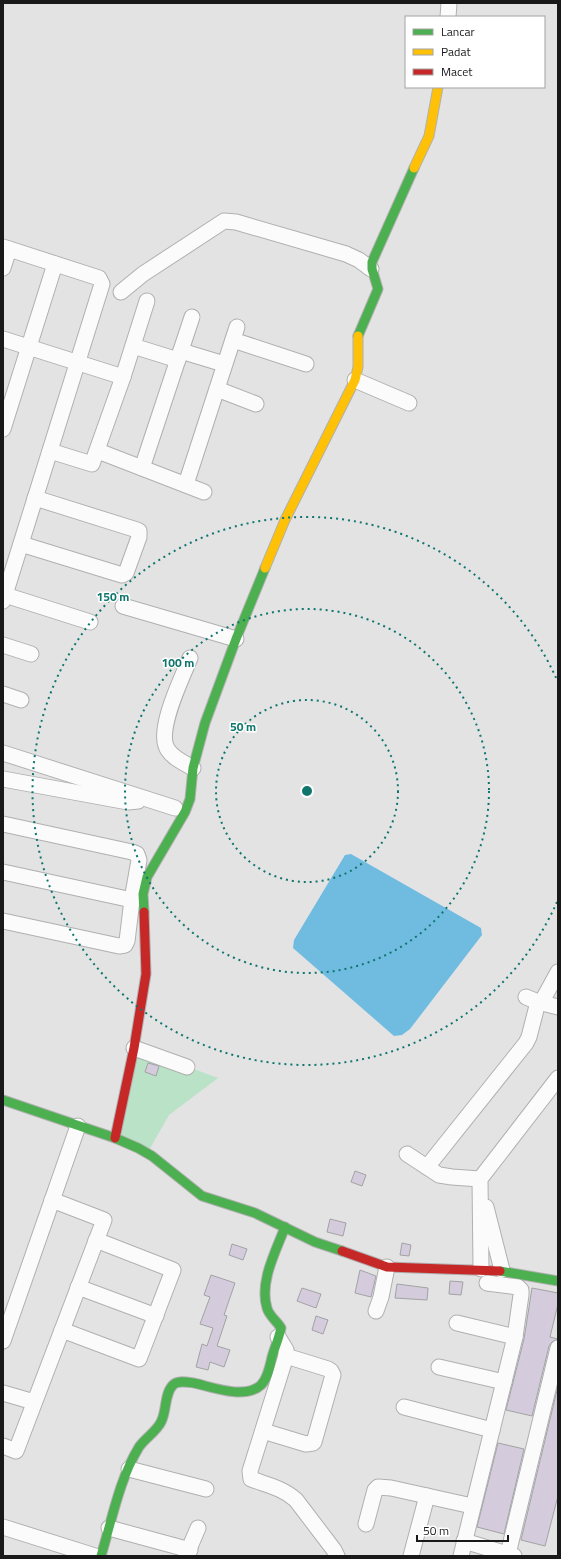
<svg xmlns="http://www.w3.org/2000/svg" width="561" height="1559" viewBox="0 0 561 1559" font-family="'Titillium Web',sans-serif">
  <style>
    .green { fill: #b9e2c7 }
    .water { fill: #70bce0 }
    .building { fill: #d4ccdd; stroke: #a2a2a3 }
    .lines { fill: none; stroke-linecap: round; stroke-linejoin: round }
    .street-casing { stroke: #b0b0b0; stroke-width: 17 }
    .fast-casing { stroke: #b0b0b0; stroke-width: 11 }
    .slow-casing { stroke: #b0b0b0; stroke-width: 11 }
    .jam-casing { stroke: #b0b0b0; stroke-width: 11 }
    .street { stroke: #fbfbfb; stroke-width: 15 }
    .fast { stroke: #4caf50; stroke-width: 9 }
    .slow { stroke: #ffc107; stroke-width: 9 }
    .jam { stroke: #c62828; stroke-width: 9 }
    .ring { fill: none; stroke: #0f766e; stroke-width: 2; stroke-dasharray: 2 4 }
    .centre { fill: #0f766e; stroke: #fff; stroke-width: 2 }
    .ring-label { font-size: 12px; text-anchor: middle; font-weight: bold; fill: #0f766e; stroke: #fff; stroke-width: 3; stroke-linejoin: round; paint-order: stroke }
  </style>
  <rect width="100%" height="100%" fill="#e3e3e4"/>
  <path class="green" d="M132,1046L218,1078L169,1115L149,1150L113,1136Z"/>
  <path class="water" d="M351,854L481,928L482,935L410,1029L402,1035L394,1036L293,948L294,940L345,855Z"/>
  <g class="building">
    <path d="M148,1063L159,1066L156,1076L145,1072Z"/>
    <path d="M355,1171L366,1175L362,1186L351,1182Z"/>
    <path d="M330,1219L346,1223L343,1236L327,1232Z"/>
    <path d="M402,1243L411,1245L409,1256L400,1255Z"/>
    <path d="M232,1244L247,1249L243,1260L229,1255Z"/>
    <path d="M360,1270L376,1276L371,1297L355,1293Z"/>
    <path d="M211,1275L235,1283L224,1315L227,1316L217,1346L230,1350L224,1367L210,1362L208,1370L196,1367L202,1344L207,1346L213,1328L200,1324L210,1297L204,1295Z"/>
    <path d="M450,1281L463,1282L461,1295L449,1294Z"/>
    <path d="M397,1284L428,1288L427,1300L395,1298Z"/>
    <path d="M302,1288L321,1294L316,1308L297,1301Z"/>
    <path d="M532,1288L558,1293V1304L550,1337L558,1339L552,1342L549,1346L532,1416L506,1410L524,1339Z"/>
    <path d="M316,1316L328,1320L323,1334L312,1330Z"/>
    <path d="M558,1386V1496L545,1546L521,1540Z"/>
    <path d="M498,1443L524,1449L504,1534L477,1527Z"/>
  </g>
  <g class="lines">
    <g class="street-casing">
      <g id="street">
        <path d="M448,17L449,3"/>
        <path d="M3,247L99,278L102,284L3,601"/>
        <path d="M3,268L9,249"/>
        <path d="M121,292L143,274L224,221L236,222L346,254L359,260L371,269"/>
        <path d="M3,339L123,377"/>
        <path d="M233,340L306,364"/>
        <path d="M133,346L178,360"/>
        <path d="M181,351L224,364"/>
        <path d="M355,380L409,403"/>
        <path d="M217,389L256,404"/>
        <path d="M3,429L55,264"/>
        <path d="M50,451L92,464L123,377L147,301"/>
        <path d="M98,451L204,492"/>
        <path d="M142,468L192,317"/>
        <path d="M186,484L237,327"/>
        <path d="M21,544L122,575L126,573L139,537V531L137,530L35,498"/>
        <path d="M5,595L90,622"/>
        <path d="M123,606L236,639"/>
        <path d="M3,645L31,654"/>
        <path d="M190,658C182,678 155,732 168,750C173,758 184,763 193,768"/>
        <path d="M3,694L21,700"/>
        <path d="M3,753L175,808"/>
        <path d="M3,779L128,802L138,801"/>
        <path d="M3,824L132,852L137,854L139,860L132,900L127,941L125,945L119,946L3,921"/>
        <path d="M3,872L132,900"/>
        <path d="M526,997L538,1002L558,1007"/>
        <path d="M541,1003L558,972"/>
        <path d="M134,1048L187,1067"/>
        <path d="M407,1154L439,1175L452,1177L480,1179"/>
        <path d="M427,1167L526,1043L529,1037L538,1002"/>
        <path d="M486,1207L502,1270"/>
        <path d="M481,1269L480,1179L558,1078"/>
        <path d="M78,1287L156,1316"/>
        <path d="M376,1311L381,1297L387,1267"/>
        <path d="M457,1323L515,1337"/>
        <path d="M62,1330L139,1359L173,1270L96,1240"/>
        <path d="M278,1337L286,1350V1356L250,1471L251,1479C267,1485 283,1488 296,1500L334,1550L337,1556"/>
        <path d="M3,1341L78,1126"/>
        <path d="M439,1367L504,1382"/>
        <path d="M3,1393L34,1402"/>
        <path d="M404,1407L492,1430"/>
        <path d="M263,1431L306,1444L313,1443L314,1442L333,1375L331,1371L328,1369L286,1356"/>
        <path d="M3,1446L16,1451L104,1220L52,1200"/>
        <path d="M129,1469L206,1489"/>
        <path d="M366,1524L375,1490L378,1487L391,1488L472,1506"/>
        <path d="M3,1527L95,1556"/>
        <path d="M109,1528L190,1550"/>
        <path d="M464,1541L514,1556"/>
        <path d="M508,1554L558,1348"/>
        <path d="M186,1556L198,1528"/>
        <path d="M411,1556L427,1496"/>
        <path d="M461,1556L515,1337L521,1295V1290L518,1287L487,1283"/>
      </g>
    </g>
    <g class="fast-casing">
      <g id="fast">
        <path d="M358,336L378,289L372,269V262L414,168"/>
        <path d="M144,912L143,894L147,877L185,812L190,799L193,768L205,723L236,639L265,568"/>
        <path d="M3,1100L115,1138L138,1148L152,1156L202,1196L255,1213L315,1242L342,1251"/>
        <path d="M500,1271L558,1281"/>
        <path d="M101,1556C112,1520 119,1480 139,1447C145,1438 156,1432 161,1422C167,1411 164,1394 173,1385C178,1380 187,1382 194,1383C212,1387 245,1400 261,1385C268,1378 270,1366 272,1357C275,1347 279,1338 281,1328C277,1321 269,1316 267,1308C259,1282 276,1251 285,1227"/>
      </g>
    </g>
    <g class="slow-casing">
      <g id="slow">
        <path d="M414,168L429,136L438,87"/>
        <path d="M265,568L285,520L355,380L358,367V336"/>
      </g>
    </g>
    <g class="jam-casing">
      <g id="jam">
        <path d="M115,1138L134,1048L146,974L144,912"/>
        <path d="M342,1251L387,1267L500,1271"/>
      </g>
    </g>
    <use href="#street" class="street"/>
    <use href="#fast" class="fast"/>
    <use href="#slow" class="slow"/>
    <use href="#jam" class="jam"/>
  </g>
  <g class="ring">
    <circle cx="307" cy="791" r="91"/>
    <circle cx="307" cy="791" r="182"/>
    <path d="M557 902A274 274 0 1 1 557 680"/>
  </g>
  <circle cx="307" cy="791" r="6" class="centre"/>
  <g class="ring-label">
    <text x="113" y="601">150 m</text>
    <text x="178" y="667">100 m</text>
    <text x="243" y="731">50 m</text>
  </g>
  <rect width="561" height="1559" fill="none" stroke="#1a191a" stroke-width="8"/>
  <rect x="405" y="16" width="140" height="72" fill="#ffffff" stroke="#a3a3a3"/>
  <rect x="413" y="29" width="20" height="6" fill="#4caf50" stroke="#a3a3a3"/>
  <text x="441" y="36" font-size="12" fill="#1a191a">Lancar</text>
  <rect x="413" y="49" width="20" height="6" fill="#ffc107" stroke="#a3a3a3"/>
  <text x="441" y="56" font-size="12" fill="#1a191a">Padat</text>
  <rect x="413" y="69" width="20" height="6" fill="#c62828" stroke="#a3a3a3"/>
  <text x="441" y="76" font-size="12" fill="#1a191a">Macet</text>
  <path d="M417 1535v6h91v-6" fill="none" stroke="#1a191a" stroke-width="2"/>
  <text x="423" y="1535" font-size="12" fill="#1a191a" stroke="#ffffff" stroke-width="3" paint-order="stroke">50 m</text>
</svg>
